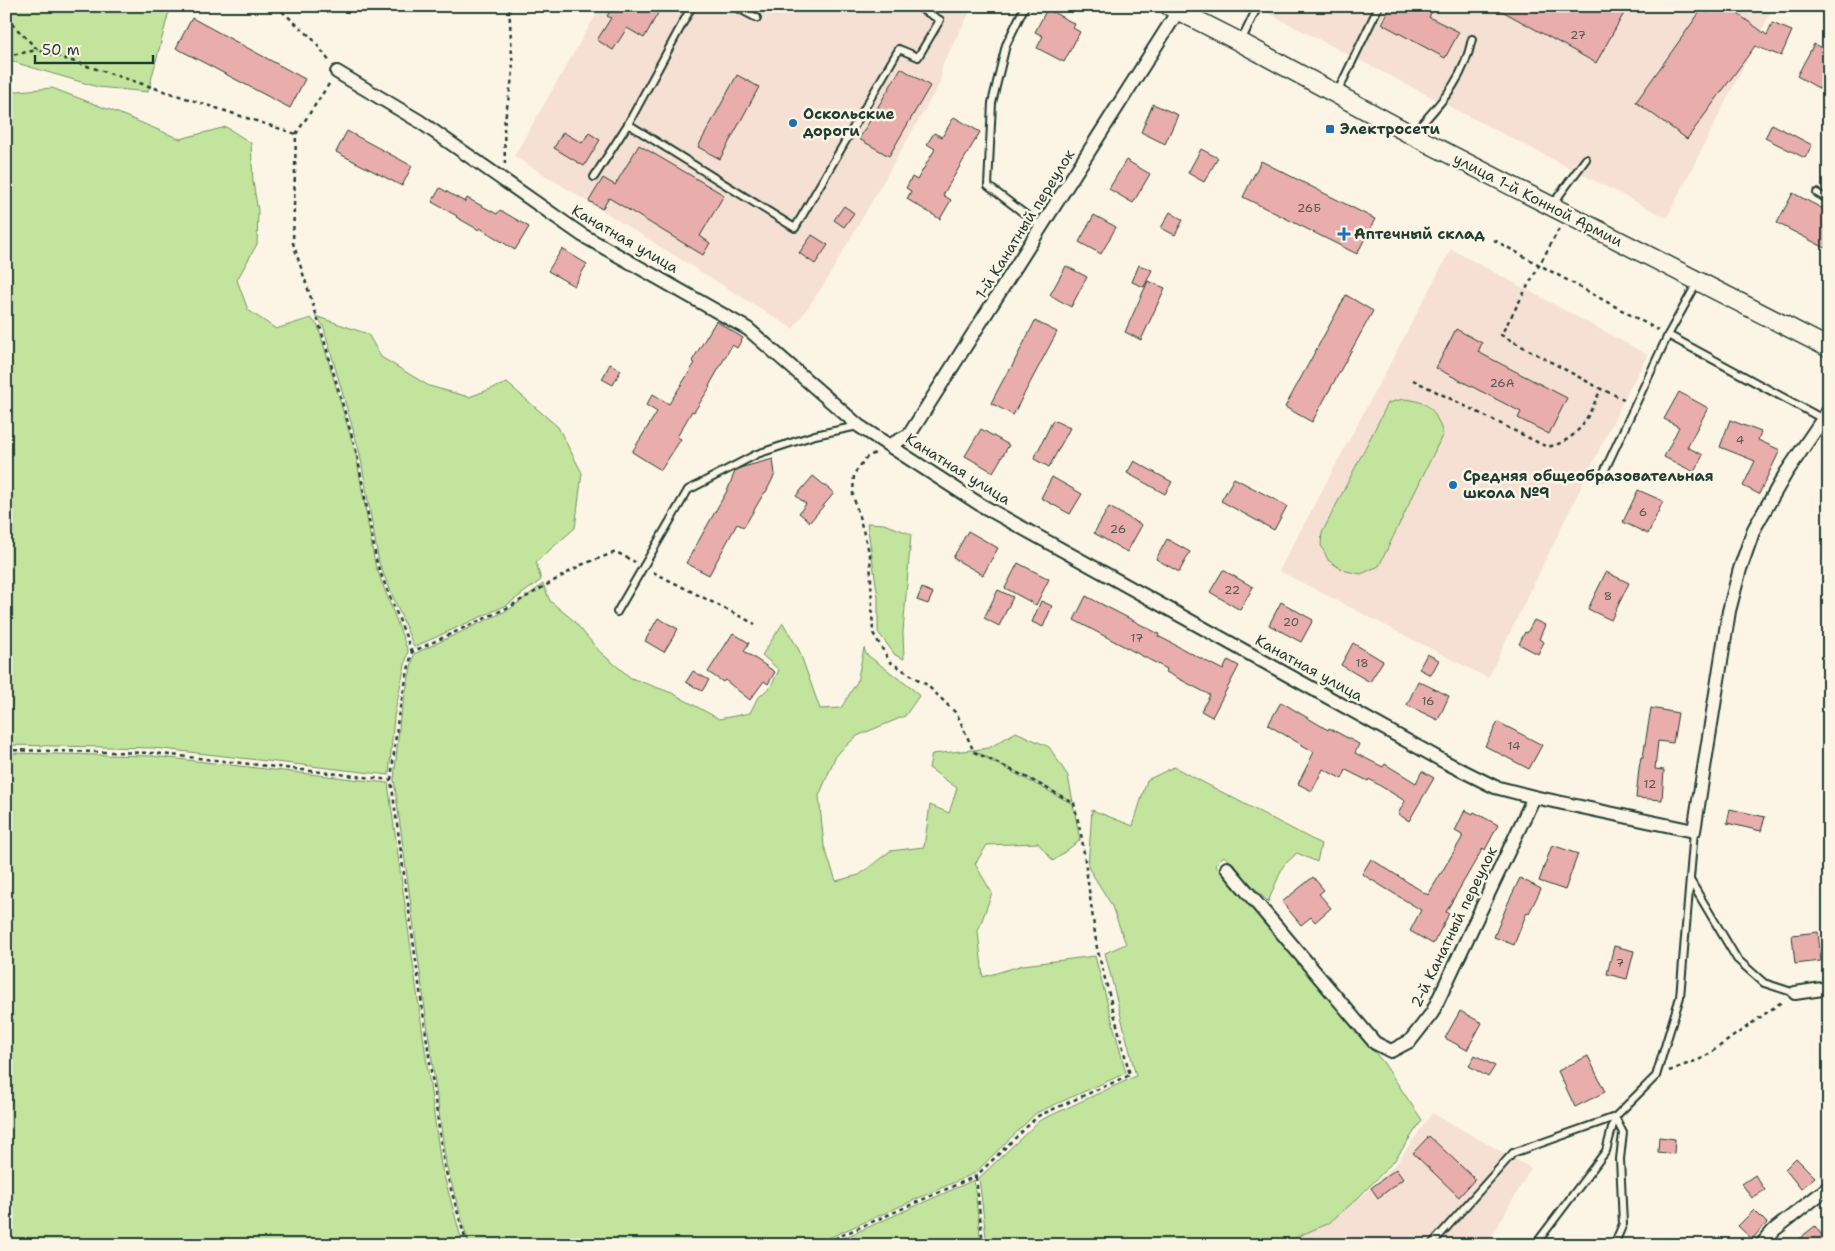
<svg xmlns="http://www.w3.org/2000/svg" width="1835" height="1251" viewBox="0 0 1835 1251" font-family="'Shantell Sans',sans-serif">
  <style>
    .built { fill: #f6e0d4 }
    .green { fill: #c3e49d; stroke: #719068 }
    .building { fill: #e9aeab; stroke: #1f3d34 }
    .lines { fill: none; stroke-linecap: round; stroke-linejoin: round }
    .service-casing { stroke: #1f3d34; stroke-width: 10 }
    .minor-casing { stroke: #1f3d34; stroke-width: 16 }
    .secondary-casing { stroke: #1f3d34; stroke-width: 21 }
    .path { stroke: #1f3d34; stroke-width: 2.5; stroke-dasharray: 4 4; stroke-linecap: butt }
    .service { stroke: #fcf5e5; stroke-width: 6 }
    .minor { stroke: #fcf5e5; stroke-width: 12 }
    .secondary { stroke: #fcf5e5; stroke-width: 18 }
    .poi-dot { fill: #1f6fb2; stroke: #fcf5e5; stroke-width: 2 }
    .labels { text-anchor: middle; stroke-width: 5; stroke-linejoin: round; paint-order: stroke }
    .number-label { font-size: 12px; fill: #525952 }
    .poi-label { font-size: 15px; font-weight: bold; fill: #1f3d34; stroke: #fcf5e5; text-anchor: start }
    .street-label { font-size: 15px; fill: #1f3d34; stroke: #fcf5e5 }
  </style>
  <rect width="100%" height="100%" fill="#fcf5e5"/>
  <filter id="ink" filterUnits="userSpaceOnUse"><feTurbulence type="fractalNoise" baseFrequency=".02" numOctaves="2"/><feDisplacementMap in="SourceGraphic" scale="10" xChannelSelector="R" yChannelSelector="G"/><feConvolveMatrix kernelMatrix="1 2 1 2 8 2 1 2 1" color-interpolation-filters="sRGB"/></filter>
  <g filter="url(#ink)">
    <g class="built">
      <path d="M601,6H973L942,66L940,83L825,283L793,329L514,156Z"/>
      <path d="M1254,6H1774L1667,218Z"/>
      <path d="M1451,249L1648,355L1624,399L1488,678L1279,571Z"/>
      <path d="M1432,1113L1531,1168L1487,1245H1279L1329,1223L1358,1199L1397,1163Z"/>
    </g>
    <g class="green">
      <path d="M6,6H173L168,15L148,92L98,87L20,64L6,58Z"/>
      <path d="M52,88L118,113L180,139L226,127L251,143L253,182L258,211L257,244L237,280L248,310L276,329L311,318L318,326L356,455L375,564L408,651L394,716L389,775L154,748L6,745V92Z"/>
      <path d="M315,316L368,334L381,357L429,386L469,397L507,383L558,427L582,473L575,528L536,562L541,580L507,605L414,647L379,563L360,454L323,325Z"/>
      <path d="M1403,399C1430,401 1435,410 1443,434L1379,566L1361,574L1346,571L1338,567L1328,560L1321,545L1322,533L1388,403Z"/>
      <path d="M867,523L884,524L911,534L903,632L904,659L895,655L878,632V597Z"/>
      <path d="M543,584L550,601L573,620L600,652L631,678L672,693L719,719L750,713L757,699L771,686L779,670L762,655L783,623L799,650L820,709L841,708L857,682L864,648L866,654L915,691L919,696L905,716L857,736L836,755L819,796L824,846L836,881L859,875L890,851L924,847L930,805L949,813L957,788L929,768L932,754L971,750L1073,804L1080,840L1053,861L1038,843L987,845L975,864L992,893L978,931L983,977L1023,965L1095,956L1126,1073L1036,1113L975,1173L813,1245H469L446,1164L394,780L400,718L414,654L510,609Z"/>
      <path d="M1016,732L1049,747L1068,776L1073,802L1027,777L973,750L989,748Z"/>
      <path d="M6,753L152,756L388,783L441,1165L463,1245H6Z"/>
      <path d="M1174,767L1321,844L1317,862L1297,853L1283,866L1268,902L1224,856L1215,865L1383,1062L1422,1120L1395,1160L1357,1199L1329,1223L1278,1245H987L979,1178L1039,1121L1136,1076L1105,953L1126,944L1111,904L1088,867L1092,810L1133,826L1147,780Z"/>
      <path d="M974,1180L981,1245H828Z"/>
    </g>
    <g class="building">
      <path d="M613,6H662L644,38L627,28L613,50L597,40L611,18L607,16Z"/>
      <path d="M1391,6H1435L1429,17L1459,32L1445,58L1382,24Z"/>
      <path d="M1493,6H1628L1596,63Z"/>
      <path d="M1713,6H1727L1767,35L1772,23L1792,31L1781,56L1755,46L1687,139L1636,102L1702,9L1708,13Z"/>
      <path d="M1047,9L1075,24L1073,28L1080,32L1064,62L1037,48L1043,36L1035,32Z"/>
      <path d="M192,18L305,79L290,108L176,48Z"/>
      <path d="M1814,44L1829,52V94L1797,76Z"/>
      <path d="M901,68L930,86L889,156L859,139Z"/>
      <path d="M737,75L759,87L720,159L698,147Z"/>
      <path d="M1153,104L1178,115L1165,144L1141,132Z"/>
      <path d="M954,117L980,132L943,195L951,200L940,219L907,199L911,191L906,188L912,177L917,180L935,149L927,144L934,133L942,137Z"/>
      <path d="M1772,124L1812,145L1805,158L1765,138Z"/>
      <path d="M347,131L412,166L402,186L336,152Z"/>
      <path d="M563,132L582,143L589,133L600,140L584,166L554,148Z"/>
      <path d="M639,145L724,195L700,236L710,243L703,255L609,198L602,209L589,201L603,178L615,185Z"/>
      <path d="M1201,149L1218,158L1204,182L1188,173Z"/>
      <path d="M1126,160L1150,174L1133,203L1109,189Z"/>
      <path d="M1261,161L1375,219L1357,254L1243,197Z"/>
      <path d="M440,188L465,202L467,198L497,214L500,210L529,227L515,250L480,228L479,230L456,217L457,216L432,202Z"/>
      <path d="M1793,193L1829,212V250L1777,223Z"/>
      <path d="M844,206L854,213L844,227L834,220Z"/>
      <path d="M1170,212L1183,220L1175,235L1161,228Z"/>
      <path d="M1094,215L1116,227L1101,254L1079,242Z"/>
      <path d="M812,235L828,245L815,264L799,253Z"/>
      <path d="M562,249L587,264L574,286L548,271Z"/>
      <path d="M1139,265L1152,270L1144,287L1132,282Z"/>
      <path d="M1066,266L1087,277L1071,307L1050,295Z"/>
      <path d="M1148,281L1165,288L1141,340L1125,332Z"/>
      <path d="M1346,295L1373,311L1312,422L1285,407Z"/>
      <path d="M716,321L743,338L737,348L732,345L709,386L710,387L694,412L692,411L677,437L681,439L661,470L632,452L657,412L646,405L653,394L669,404L695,363L692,361Z"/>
      <path d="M1035,321L1057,332L1013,415L991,403L1009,369L1010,370Z"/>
      <path d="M1456,329L1482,343L1478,352L1567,398L1549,434L1518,418L1521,412L1436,368Z"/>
      <path d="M610,364L621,370L613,385L602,379Z"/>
      <path d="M1679,392L1708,408L1687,447L1703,455L1694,472L1664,457L1679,427L1664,419Z"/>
      <path d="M1053,420L1070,428L1049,467L1034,459Z"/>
      <path d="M1730,420L1761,432L1758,440L1780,450L1759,494L1743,486L1755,461L1720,447Z"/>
      <path d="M981,429L1009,445L993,472L965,456Z"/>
      <path d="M773,459L775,474L766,492L764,493L744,527L737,524L709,575L686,563L728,489L735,471L743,467Z"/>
      <path d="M1134,461L1172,482L1165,494L1127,473Z"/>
      <path d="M813,476L834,493L810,522L799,513L806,504L796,496Z"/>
      <path d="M1052,477L1082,494L1070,514L1041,498Z"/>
      <path d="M1234,478L1287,506L1274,530L1221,501Z"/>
      <path d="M1638,490L1663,501L1648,534L1623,522Z"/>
      <path d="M1109,507L1142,525L1127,552L1094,533Z"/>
      <path d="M968,531L998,548L983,575L953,558Z"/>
      <path d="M1167,539L1190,552L1179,572L1156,559Z"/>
      <path d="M1018,563L1049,579L1036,605L1005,588Z"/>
      <path d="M1223,570L1253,587L1240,610L1210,592Z"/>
      <path d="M1606,572L1629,583L1611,620L1588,609Z"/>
      <path d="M922,588L933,593L928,604L917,600Z"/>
      <path d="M998,590L1013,597L999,626L984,618Z"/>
      <path d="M1086,596L1159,634L1158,636L1223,670L1228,660L1239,666L1212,717L1201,711L1210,695L1166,672L1167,669L1074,620Z"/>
      <path d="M1041,601L1052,606L1043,627L1032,622Z"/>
      <path d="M1281,602L1313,620L1301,642L1269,625Z"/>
      <path d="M658,618L678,629L664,652L645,641Z"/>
      <path d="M1534,620L1545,625L1539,639L1544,642L1538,654L1519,644L1525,632L1527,633Z"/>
      <path d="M733,633L749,643L744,651L775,672L768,684L764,681L750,700L725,680L723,682L708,672Z"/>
      <path d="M1353,643L1383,661L1370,682L1341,665Z"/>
      <path d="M1427,654L1439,660L1431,675L1419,669Z"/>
      <path d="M693,671L709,680L702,691L686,682Z"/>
      <path d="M1418,681L1449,696L1438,720L1407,705Z"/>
      <path d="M1281,702L1328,730L1329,728L1359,744L1355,753L1383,767L1385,764L1416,783L1422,771L1434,778L1409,821L1398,814L1405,801L1369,779L1368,781L1346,770L1342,779L1323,769L1312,791L1298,784L1314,752L1268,725Z"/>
      <path d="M1651,708L1678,713L1673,743L1658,741L1655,769L1664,770L1662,800L1636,798L1639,768L1641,757H1643Z"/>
      <path d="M1498,722L1542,745L1529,769L1485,746Z"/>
      <path d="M1730,809L1765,817L1761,831L1727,823Z"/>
      <path d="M1465,810L1473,814L1474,812L1498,825L1485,850L1483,848L1446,912L1449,914L1433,944L1410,931L1421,910L1362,874L1371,859L1428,895L1462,838V835L1455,831Z"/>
      <path d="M1552,845L1578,854L1565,890L1539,881Z"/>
      <path d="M1313,877L1324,890L1319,894L1331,908L1315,922L1311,917L1301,925L1282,902Z"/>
      <path d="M1520,878L1541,889L1529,913L1527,912L1514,945L1494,937L1508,903Z"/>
      <path d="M1818,932L1821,961L1795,964L1792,935Z"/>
      <path d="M1614,946L1634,951L1627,979L1607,974Z"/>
      <path d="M1460,1011L1482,1023L1467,1050L1445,1038Z"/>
      <path d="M1475,1055L1495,1066L1488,1077L1469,1066Z"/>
      <path d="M1588,1056L1605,1092L1575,1107L1558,1071Z"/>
      <path d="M1429,1136L1475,1179L1459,1197L1413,1153Z"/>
      <path d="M1659,1137L1675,1139L1674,1154L1658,1152Z"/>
      <path d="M1796,1158L1815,1177L1801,1189L1785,1169Z"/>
      <path d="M1396,1169L1403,1179L1378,1198L1371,1188Z"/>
      <path d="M1755,1175L1765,1190L1752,1198L1742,1184Z"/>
      <path d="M1754,1210L1767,1223L1752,1239L1738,1226Z"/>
      <path d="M1815,1226L1829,1245H1791Z"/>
    </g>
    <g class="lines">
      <g class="service-casing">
        <g id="service">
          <path d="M734,6L757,18"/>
          <path d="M1025,6L1006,45L992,103L988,186L1042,227"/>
          <path d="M1241,41L1258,6"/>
          <path d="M1337,93L1379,6"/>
          <path d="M628,124L795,228L899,49L918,57L940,20L916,6"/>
          <path d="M1413,134C1441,102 1463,82 1472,39"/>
          <path d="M594,177L628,124L692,6"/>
          <path d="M1817,193L1829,200"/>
          <path d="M1552,205L1586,159"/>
          <path d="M1668,335L1823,419"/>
          <path d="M1602,476L1668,335L1697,283"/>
          <path d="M617,612L688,490L757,454L815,435L858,426"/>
          <path d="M1690,880L1737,959L1764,983L1795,993"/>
          <path d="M1431,1245L1513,1153L1615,1117L1656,1076L1680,997L1694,831"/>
          <path d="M1535,1245L1606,1151L1615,1117"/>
          <path d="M1614,1245L1623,1224L1620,1159L1623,1133L1615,1117"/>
        </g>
      </g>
      <g class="minor-casing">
        <g id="minor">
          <path d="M337,72L419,121L582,235L748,329L859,426L981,505L1445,762L1495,787L1534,797L1694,831L1729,611L1740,569L1754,529L1786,473L1829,410"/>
          <path d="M890,445L909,435L1178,11"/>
          <path d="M1227,868L1375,1043L1391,1051L1410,1041L1432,1013L1534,797"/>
          <path d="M1795,993L1829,988"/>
          <path d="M1761,1245L1774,1230L1829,1187"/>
        </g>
      </g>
      <g class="secondary-casing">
        <path id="secondary" d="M1169,6L1240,42L1412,135L1829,348"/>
      </g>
      <g class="path">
        <path d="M276,6L312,38L330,62"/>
        <path d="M6,18L38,50L296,134"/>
        <path d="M6,56L38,50"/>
        <path d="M329,84L296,134L293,243L320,326L357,454L377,564L412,652"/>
        <path d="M505,164L504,125L513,72L509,6"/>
        <path d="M1559,229L1501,335L1601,389L1626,400"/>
        <path d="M1494,240L1658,330"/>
        <path d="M1413,380L1547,447C1580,441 1588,416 1601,389"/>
        <path d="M653,572L755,624"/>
        <path d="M6,750L153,753L391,780"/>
        <path d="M1669,1071L1703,1058L1783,1001"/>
        <path d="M976,1177L983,1245"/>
        <path d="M467,1245L444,1165L391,780L398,717L412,652L509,607L581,565L616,552L635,562"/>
        <path d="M820,1245L976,1176L1038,1116L1130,1075L1097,948L1082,839L1074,803L1026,777L974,752L957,714L927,685L890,662L873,633L870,555L853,495L854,474L866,458L875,453"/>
      </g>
      <use href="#service" class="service"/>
      <use href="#minor" class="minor"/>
      <use href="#secondary" class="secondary"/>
    </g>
  </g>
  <g class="poi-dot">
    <circle cx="793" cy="123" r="5"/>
    <rect x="1325" y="124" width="10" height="10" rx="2.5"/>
    <path d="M1341.5 226.5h5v5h5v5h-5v5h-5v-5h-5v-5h5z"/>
    <circle cx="1453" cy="485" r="5"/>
  </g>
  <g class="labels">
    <g class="number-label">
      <text x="1578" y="39">27</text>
      <text x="1309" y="212">26Б</text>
      <text x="1502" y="387">26А</text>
      <text x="1740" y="444">4</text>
      <text x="1643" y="516">6</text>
      <text x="1118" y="533">26</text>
      <text x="1232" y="594">22</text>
      <text x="1608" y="600">8</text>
      <text x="1291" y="626">20</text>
      <text x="1137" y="642">17</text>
      <text x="1362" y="667">18</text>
      <text x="1428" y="705">16</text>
      <text x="1514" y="750">14</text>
      <text x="1650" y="788">12</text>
      <text x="1620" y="967">7</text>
    </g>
    <g class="poi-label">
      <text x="803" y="119">Оскольские<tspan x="803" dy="17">дороги</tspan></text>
      <text x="1340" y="134">Электросети</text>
      <text x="1354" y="239">Аптечный склад</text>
      <text x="1463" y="481">Средняя общеобразовательная<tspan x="1463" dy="17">школа №9</tspan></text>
    </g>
    <g class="street-label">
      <text transform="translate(1538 200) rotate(27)" y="5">улица 1-й Конной Армии</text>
      <text transform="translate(1025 224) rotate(-58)" y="5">1-й Канатный переулок</text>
      <text transform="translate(625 239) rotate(30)" y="5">Канатная улица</text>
      <text transform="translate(958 469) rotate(32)" y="5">Канатная улица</text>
      <text transform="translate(1309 668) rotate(29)" y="5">Канатная улица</text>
      <text transform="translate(1454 927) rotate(-64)" y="5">2-й Канатный переулок</text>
    </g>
  </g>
  <rect width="1835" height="1251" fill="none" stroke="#fcf5e5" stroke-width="25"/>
  <rect x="12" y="12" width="1810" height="1226" fill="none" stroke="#1f3d34" stroke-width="2" filter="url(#ink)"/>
  <path d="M35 55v8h118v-8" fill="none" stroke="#1f3d34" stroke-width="2.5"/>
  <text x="42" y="55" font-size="15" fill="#1f3d34" stroke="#fcf5e5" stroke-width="4" paint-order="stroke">50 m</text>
</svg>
